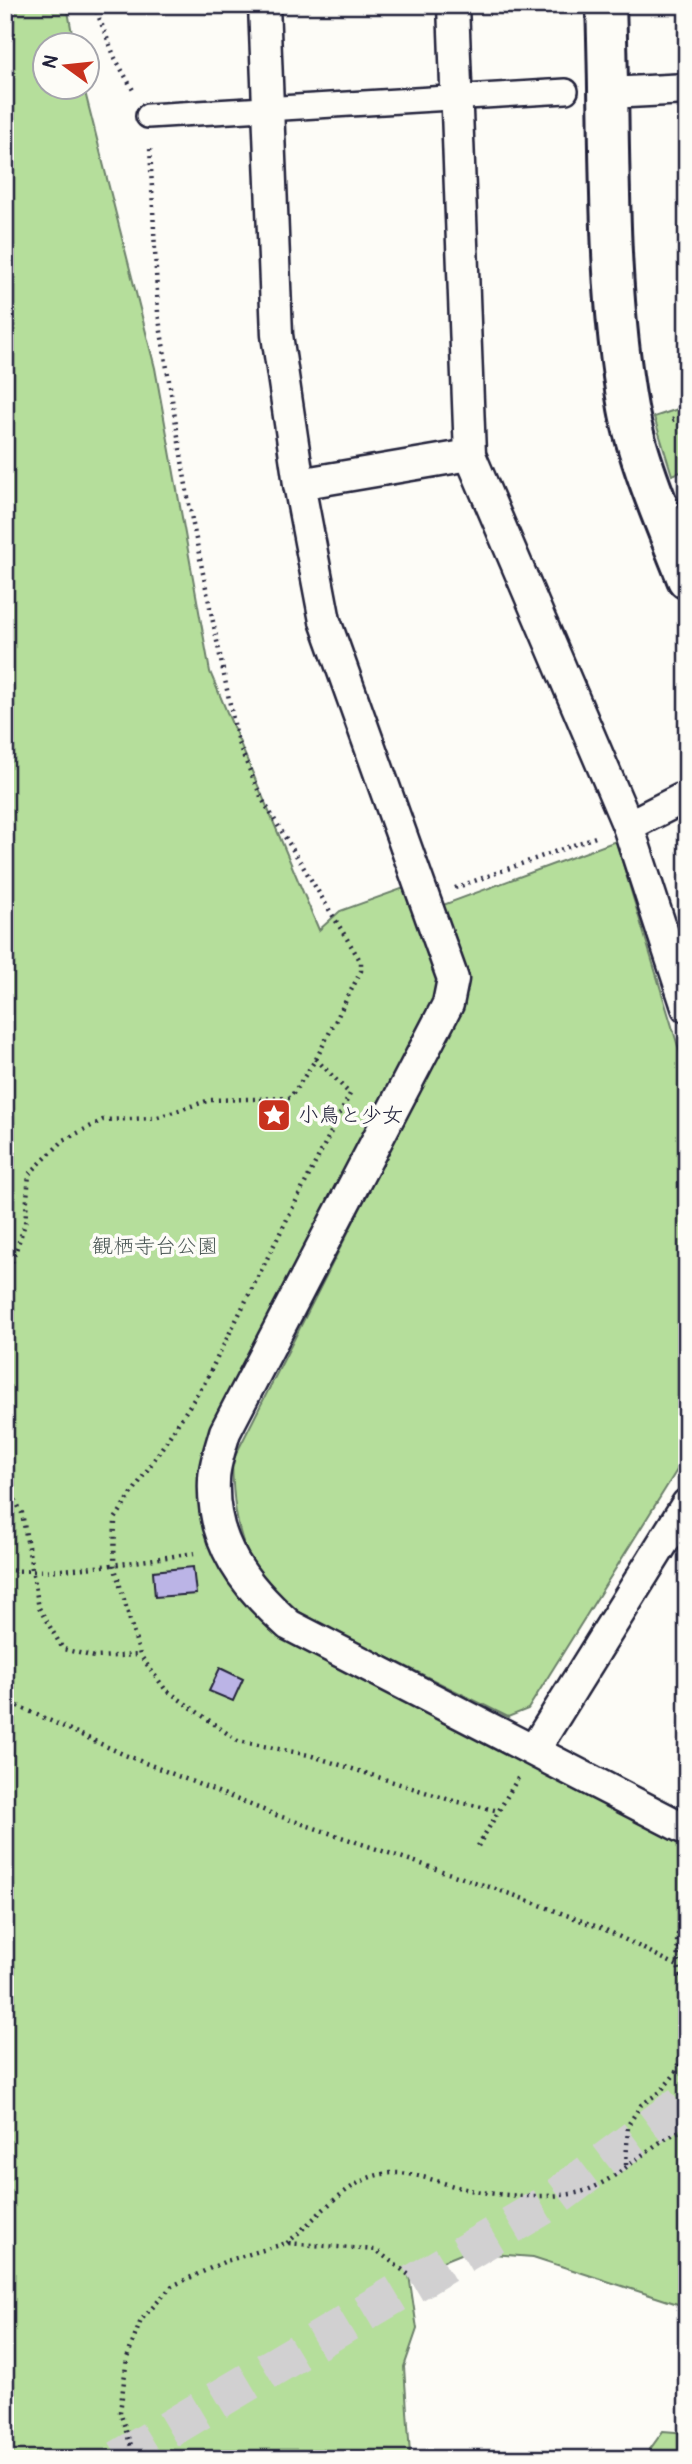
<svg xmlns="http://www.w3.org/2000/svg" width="692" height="2464" viewBox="0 0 692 2464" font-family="Pangolin,'Klee One',sans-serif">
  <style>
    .green { fill: #b5de9b; stroke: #6c806b; stroke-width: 2 }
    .building { fill: #bbb4e6; stroke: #22223b; stroke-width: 2 }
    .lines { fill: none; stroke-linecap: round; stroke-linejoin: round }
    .primary-tunnel { stroke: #d1d0d1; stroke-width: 38; stroke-dasharray: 38 19; stroke-linecap: butt }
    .pedestrian-casing { stroke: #22223b; stroke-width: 28 }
    .minor-casing { stroke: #22223b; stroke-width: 35 }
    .tertiary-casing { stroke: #22223b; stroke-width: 44 }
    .path { stroke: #22223b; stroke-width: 4.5; stroke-dasharray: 2 5; stroke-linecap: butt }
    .pedestrian { stroke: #fdfcf7; stroke-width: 23 }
    .minor { stroke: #fdfcf7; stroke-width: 30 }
    .tertiary { stroke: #fdfcf7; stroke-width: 38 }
    .labels { text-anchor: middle; stroke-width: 7; stroke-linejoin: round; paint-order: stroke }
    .poi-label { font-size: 21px; fill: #22223b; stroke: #fdfcf7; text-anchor: start }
    .park-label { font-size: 21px; fill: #4e5a58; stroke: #fdfcf7 }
  </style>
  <rect width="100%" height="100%" fill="#fdfcf7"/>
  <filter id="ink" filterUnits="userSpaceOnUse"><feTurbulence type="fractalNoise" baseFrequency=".0143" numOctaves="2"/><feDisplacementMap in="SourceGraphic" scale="14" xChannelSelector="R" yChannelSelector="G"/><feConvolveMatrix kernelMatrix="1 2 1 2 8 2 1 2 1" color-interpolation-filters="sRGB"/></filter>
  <g filter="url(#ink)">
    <g class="green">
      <path d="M5,5H67L74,45L46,46V88H84L155,368L210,672L319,930L340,911L418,883L453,979L213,1479L253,1593L687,1830V2307L533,2257L466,2252L409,2275L417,2329L404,2367L410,2454L471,2457L552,2456L574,2459H5Z"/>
      <path d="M687,406V470L672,475L654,417Z"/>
      <path d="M616,841L687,1076V1454L528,1709L508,1717C470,1698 432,1679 393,1660C344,1635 277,1613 251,1561C235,1529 233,1496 232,1462L460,1011C471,964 458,948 443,905Z"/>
      <path d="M663,2431L687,2433V2459H643Z"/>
    </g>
    <g class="building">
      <path d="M193,1567L196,1594L155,1597L153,1571Z"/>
      <path d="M220,1668L243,1679L233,1701L209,1691Z"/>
    </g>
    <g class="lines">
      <path class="primary-tunnel" d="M119,2459L550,2202L687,2100"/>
      <g class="pedestrian-casing">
        <path id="pedestrian" d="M148,116L566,91"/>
      </g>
      <g class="minor-casing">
        <g id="minor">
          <path d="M264,5L277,335L299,484L325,621L453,979L448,1004L225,1432C221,1447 214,1465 214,1480C211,1543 245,1586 289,1625L687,1830"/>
          <path d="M453,5L470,455L628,826L687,1007"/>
          <path d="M609,93L687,89"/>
          <path d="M299,484L470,455"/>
          <path d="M628,826L687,796"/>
          <path d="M534,1750L687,1504"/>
        </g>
      </g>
      <g class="tertiary-casing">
        <path id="tertiary" d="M606,5C611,139 605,276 628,408C638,462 667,528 687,579"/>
      </g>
      <g class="path">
        <path d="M94,5L115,58L133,90"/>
        <path d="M672,420L687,416"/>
        <path d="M455,888L598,836"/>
        <path d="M316,1059L350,1094L204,1384L115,1519L114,1565L140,1655L165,1689L238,1741L309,1755L450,1800L499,1811"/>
        <path d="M5,1282L25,1224L29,1174L64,1140L103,1120L155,1118L210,1100L290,1098L316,1059L361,971V962L262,799L238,743L190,510L158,313L150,147"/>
        <path d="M5,1481L22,1513L39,1608L63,1649L95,1657L140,1655"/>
        <path d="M5,1570C69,1574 132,1562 194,1553"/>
        <path d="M5,1700L125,1755L276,1815L516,1896L606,1930L678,1966"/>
        <path d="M478,1846L518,1778"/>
        <path d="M626,2165L628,2125L641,2105L660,2092L675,2074L685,2043L687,1999L678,1966L677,1938L687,1903"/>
        <path d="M287,2243C312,2222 336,2193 366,2179C402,2163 434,2183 470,2190C498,2196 561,2200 587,2190C624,2176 650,2142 687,2128"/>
        <path d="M135,2459L120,2412L127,2358L141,2320L172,2286L226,2261L287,2243L376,2250L409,2275"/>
      </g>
      <use href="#pedestrian" class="pedestrian"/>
      <use href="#minor" class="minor"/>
      <use href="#tertiary" class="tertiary"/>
    </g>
  </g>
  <defs>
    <g id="sight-square" transform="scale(1.75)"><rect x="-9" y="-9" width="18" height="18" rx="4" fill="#c8321e" stroke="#fdfcf7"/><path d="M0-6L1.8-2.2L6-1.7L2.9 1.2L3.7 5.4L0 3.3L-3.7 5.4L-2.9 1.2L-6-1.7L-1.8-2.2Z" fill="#fff"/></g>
  </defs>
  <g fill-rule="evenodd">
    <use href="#sight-square" x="274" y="1115"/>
  </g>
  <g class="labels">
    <g class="poi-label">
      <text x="298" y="1122">小鳥と少女</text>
    </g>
    <g class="park-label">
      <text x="155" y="1253">観栖寺台公園</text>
    </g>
  </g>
  <rect width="692" height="2464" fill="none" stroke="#fdfcf7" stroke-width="28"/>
  <rect x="14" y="14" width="664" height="2436" fill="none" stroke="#22223b" stroke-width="2.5" filter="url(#ink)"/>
  <g transform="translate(66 66) rotate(285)"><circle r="33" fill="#fdfcf7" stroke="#a5a5ac" stroke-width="2"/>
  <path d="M0-5L12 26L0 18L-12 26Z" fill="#c8321e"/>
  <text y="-10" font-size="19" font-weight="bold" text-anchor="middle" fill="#22223b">N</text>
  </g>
</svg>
